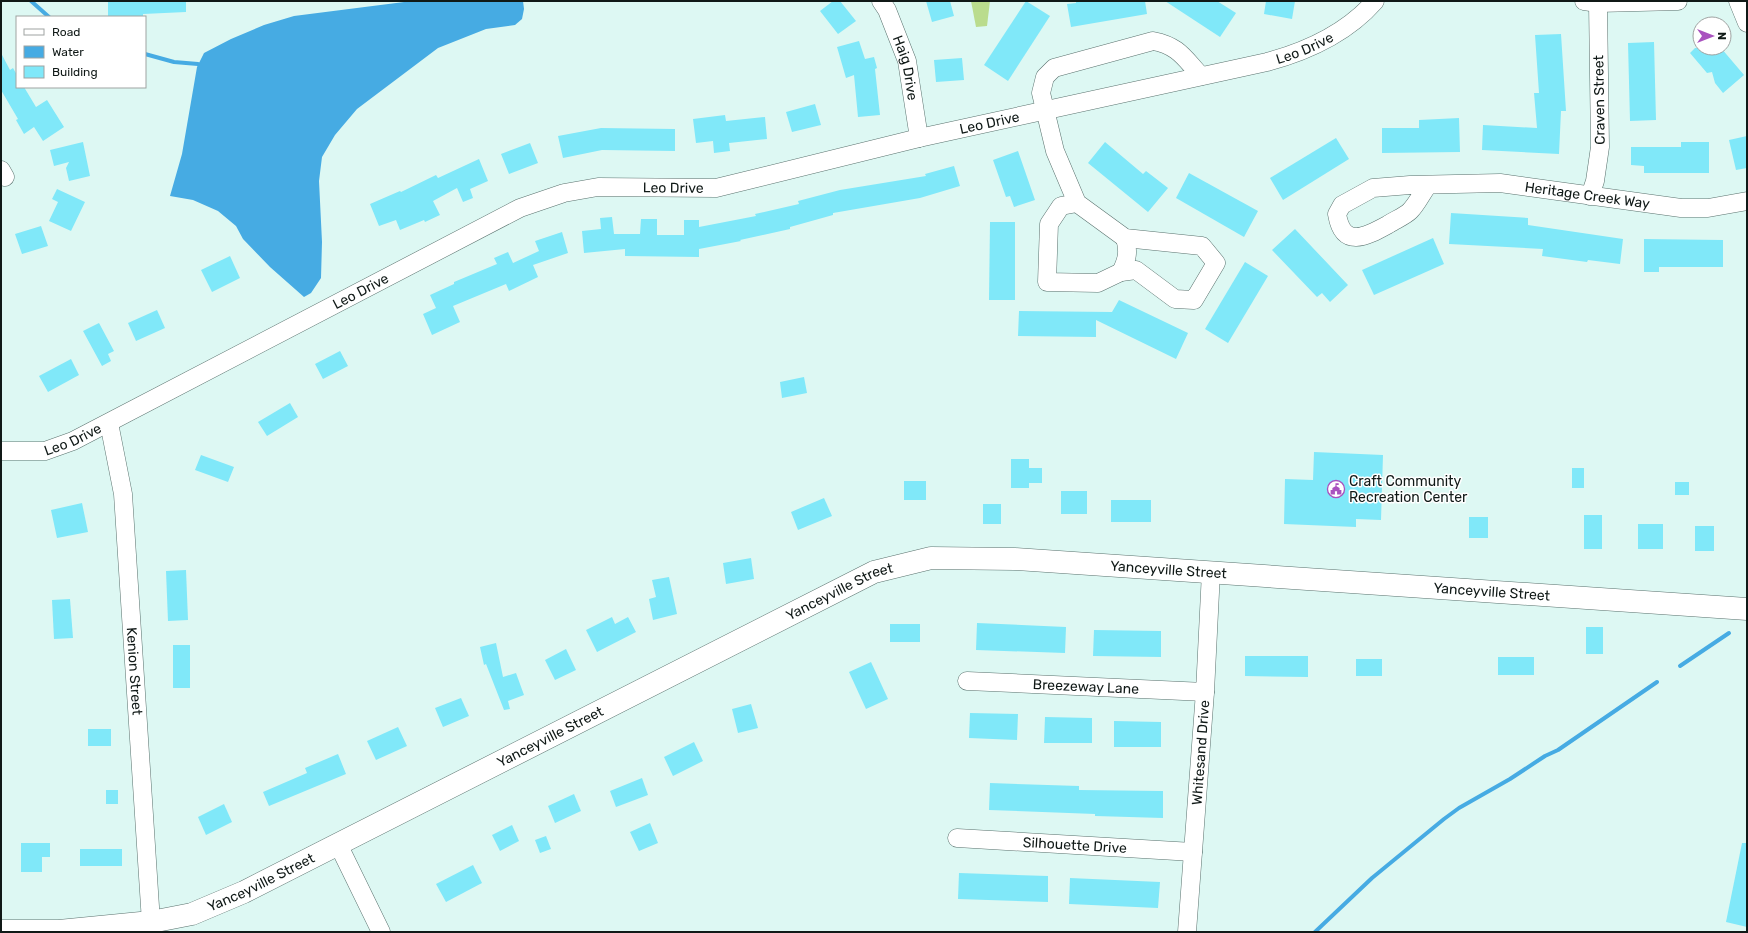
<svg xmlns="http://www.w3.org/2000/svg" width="1748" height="933" viewBox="0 0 1748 933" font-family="Rubik,sans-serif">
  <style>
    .green { fill: #badc8d }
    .water { fill: #46abe3 }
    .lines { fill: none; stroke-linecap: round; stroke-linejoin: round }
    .stream { stroke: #46abe3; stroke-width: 4 }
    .building { fill: #80e8f9 }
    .minor-casing { stroke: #5a726e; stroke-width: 19 }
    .major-casing { stroke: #5a726e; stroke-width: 23 }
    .minor { stroke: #fff; stroke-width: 18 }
    .major { stroke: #fff; stroke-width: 22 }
    .labels { text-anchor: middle; stroke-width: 3; stroke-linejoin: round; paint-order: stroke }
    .street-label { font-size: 14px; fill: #101917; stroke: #fff }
    .poi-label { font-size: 14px; fill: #101917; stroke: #fff; text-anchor: start }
  </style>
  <rect width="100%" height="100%" fill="#ddf8f3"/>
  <path class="green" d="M971,1H990L987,26L976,27Z"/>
  <path class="water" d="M428,1H523L524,9L522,19L515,25L486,29L438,48L357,109L335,135L322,157L319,181L322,242L321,278L311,293L304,297L270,267L243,239L236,226L218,211L193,200L170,196L182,154L197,67L204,53L231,39L264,25L294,16L404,2Z"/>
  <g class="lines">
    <g class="stream">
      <path d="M31,1L49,17"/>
      <path d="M145,54L174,62L198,64"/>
      <path d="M1680,666L1729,633"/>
      <path d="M1315,932L1372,878L1444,819L1459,808L1510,779L1545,756L1558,750L1657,682"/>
    </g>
  </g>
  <g class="building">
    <path d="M108,1H186V12L143,14V16L108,17Z"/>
    <path d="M833,1H840L856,21L838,34L820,11Z"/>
    <path d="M926,1H950L954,16L932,22Z"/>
    <path d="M1026,1L1050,16L1008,81L984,65Z"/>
    <path d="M1076,1H1145L1147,14L1071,27L1067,4L1076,3Z"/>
    <path d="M1165,1H1217L1236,13L1220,37Z"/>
    <path d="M1266,1H1295L1292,19L1264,14Z"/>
    <path d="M1561,34L1566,111H1561L1559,154L1482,150L1483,125L1537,128L1534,93H1539L1535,35Z"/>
    <path d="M859,41L865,59L874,57L877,68L875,69L880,115L858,117L854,75L846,78L837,47Z"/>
    <path d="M1654,42L1656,120L1630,121L1628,43Z"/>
    <path d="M1695,48H1721L1744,75L1723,93L1715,83L1712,72L1707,73L1690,53Z"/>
    <path d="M1,53L10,70L13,68L17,75V87H24L36,107L47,100L64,127L43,141L34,127L24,134L16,120L18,119L1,90Z"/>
    <path d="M962,58L964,80L936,82L934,60Z"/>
    <path d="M815,104L821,125L792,132L786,112Z"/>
    <path d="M725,115L726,121L765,117L767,139L729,143L730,151L714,153L713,141L696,143L693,119Z"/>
    <path d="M1459,118L1460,152L1382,153V128H1419V120Z"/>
    <path d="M601,128L675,129V151L602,150L563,158L558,136Z"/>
    <path d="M1747,136V168L1736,170L1729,140Z"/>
    <path d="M1336,138L1349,159L1283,200L1270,178Z"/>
    <path d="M83,142L90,176L69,181L66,168L69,162L54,166L50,150Z"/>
    <path d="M1105,142L1143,174L1146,171L1168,188L1148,212L1088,163Z"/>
    <path d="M1681,142H1709V173H1644V166L1631,165V147H1681Z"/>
    <path d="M530,143L538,163L509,174L501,154Z"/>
    <path d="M1018,151L1035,200L1014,207L1010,196L1006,197L993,160Z"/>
    <path d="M479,159L488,181L470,189L473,198L463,202L457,188L433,201L440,215L425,222L424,220L400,230L396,220L379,226L370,204L400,191L401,192L436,175L438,178Z"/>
    <path d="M954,166L960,186L920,198L833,213V215L790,227V229L740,240L741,241L699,249V257L625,256V249L584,253L582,231L601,229L600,218L612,217L614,234H640L641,219H657V235H684V220H699V227L756,216L755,214L799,204L798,201L840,190L926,176L925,174Z"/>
    <path d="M1189,173L1258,211L1244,237L1176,198Z"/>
    <path d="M57,189L85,202L71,231L49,221L58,202L52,199Z"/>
    <path d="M1451,213L1528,218V225L1623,239L1620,264L1588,260L1587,262L1542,256L1543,249L1449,244Z"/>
    <path d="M990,222H1015V300H989Z"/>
    <path d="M41,226L48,246L22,254L15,234Z"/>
    <path d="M1295,229L1348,285L1330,302L1322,293L1317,297L1272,250Z"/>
    <path d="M562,232L568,253L533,265L538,277L509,291L506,284L453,306L460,322L432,335L423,314L436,308L430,295L454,284V282L497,264L494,258L508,252L513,263L539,251L535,241Z"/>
    <path d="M1433,238L1444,264L1374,295L1362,270Z"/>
    <path d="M1644,239L1723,240V267H1659V272H1644Z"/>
    <path d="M230,256L240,278L212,292L201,270Z"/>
    <path d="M1245,262L1268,276L1228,343L1205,329Z"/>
    <path d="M1119,300L1188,333L1176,359L1096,320V337L1018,336L1019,311L1112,312Z"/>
    <path d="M157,310L165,328L136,341L128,323Z"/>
    <path d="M99,323L114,351L108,354L111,361L102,366L83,331Z"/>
    <path d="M340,351L348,366L323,379L315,364Z"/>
    <path d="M71,359L79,375L48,392L39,376Z"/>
    <path d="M804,377L807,393L782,398L780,382Z"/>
    <path d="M290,403L298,417L267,436L258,422Z"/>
    <path d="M1314,452L1383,455L1381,520L1356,519V527L1284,524L1285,479L1313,480Z"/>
    <path d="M201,455L234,467L228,482L195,470Z"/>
    <path d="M1011,459H1029V468H1042V483H1029V488H1011Z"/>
    <rect x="1572" y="468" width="12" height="20"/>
    <rect x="904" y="481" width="22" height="19"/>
    <rect x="1675" y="482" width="14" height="13"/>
    <rect x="1061" y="491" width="26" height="23"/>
    <path d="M824,498L832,516L798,530L791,512Z"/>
    <rect x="1111" y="500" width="40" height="22"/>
    <path d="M82,503L88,532L57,538L51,510Z"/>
    <rect x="983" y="504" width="18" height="20"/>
    <rect x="1584" y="515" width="18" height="34"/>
    <rect x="1469" y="517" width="19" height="21"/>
    <rect x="1638" y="524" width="25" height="25"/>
    <rect x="1695" y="526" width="19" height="25"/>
    <path d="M751,558L754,579L726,584L723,563Z"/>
    <path d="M186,570L188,620L168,621L166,571Z"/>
    <path d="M669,577L677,614L653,620L649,599L656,597L652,580Z"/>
    <path d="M70,599L73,638L54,639L52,600Z"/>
    <path d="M612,617L615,624L628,617L636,632L597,652L586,630Z"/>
    <path d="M977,623L1066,627L1065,653L976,650Z"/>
    <rect x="890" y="624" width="30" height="18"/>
    <rect x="1586" y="627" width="17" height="27"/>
    <path d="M1094,630L1161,631V657L1093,656Z"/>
    <path d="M496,643L503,677L516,673L524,695L508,701L510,709L504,710L486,664L484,665L480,647Z"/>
    <rect x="173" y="645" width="17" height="43"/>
    <path d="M566,649L576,670L555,680L545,660Z"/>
    <path d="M1245,656H1308V677L1245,676Z"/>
    <rect x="1498" y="657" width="36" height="18"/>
    <rect x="1356" y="659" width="26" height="17"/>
    <path d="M871,662L888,699L866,709L849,672Z"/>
    <path d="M461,698L469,716L443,727L435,708Z"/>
    <path d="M751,704L758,728L738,733L732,709Z"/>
    <path d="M970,713L1018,714L1017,740L969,738Z"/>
    <path d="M1045,717L1092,718V743H1044Z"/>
    <path d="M1114,721L1161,722V747H1114Z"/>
    <path d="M398,727L407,746L376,760L367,741Z"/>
    <rect x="88" y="729" width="23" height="17"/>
    <path d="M694,742L703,761L673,776L664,757Z"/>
    <path d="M338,754L346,774L269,806L263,792L307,773L305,768Z"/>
    <path d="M642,778L648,795L616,807L610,791Z"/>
    <path d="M990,783L1079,786V790L1163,791V818L1095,816V814L989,810Z"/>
    <rect x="106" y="790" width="12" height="14"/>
    <path d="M574,794L581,811L555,823L548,806Z"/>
    <path d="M224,804L232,822L206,835L198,817Z"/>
    <path d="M650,823L658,843L639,851L630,832Z"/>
    <path d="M512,825L519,841L500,851L492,835Z"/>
    <path d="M546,836L551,849L540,853L535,840Z"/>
    <path d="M21,843H50V857H42V872H21Z"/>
    <path d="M1742,843H1747V927L1726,922Z"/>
    <rect x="80" y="849" width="42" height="17"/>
    <path d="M473,865L482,883L446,902L436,884Z"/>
    <path d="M959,873L1048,876V902L958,899Z"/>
    <path d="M1070,878L1160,882L1158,908L1069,904Z"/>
  </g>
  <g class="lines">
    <g class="minor-casing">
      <g id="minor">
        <path id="s1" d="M881,1L887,10L907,61L919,138"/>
        <path d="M1584,1L1598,3L1678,1"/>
        <path d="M1738,1L1747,23"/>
        <path d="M1,170L5,177"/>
        <path id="s2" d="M1428,185C1422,193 1417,204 1410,211C1405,216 1395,220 1389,224C1367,236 1343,250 1337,214L1342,205L1373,188L1410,185L1500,183L1681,208H1708L1747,201"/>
        <path d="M1590,196L1595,181L1600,147L1598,3"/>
        <path d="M1077,203L1061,206L1049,224L1047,282L1098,283L1121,272L1136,270L1175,299L1194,300L1216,263L1202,246L1125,238L1077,203L1055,151L1041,93L1045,77L1054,68L1153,41C1179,46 1184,58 1201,76"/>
        <path d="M1121,272C1127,260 1129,252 1125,238"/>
        <path id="s3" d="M109,423L123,494L151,922"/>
        <path id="s4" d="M1,451H45L73,441L520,208L564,193L598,187L716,188L919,138L1267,62C1308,51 1347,33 1375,1"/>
        <path id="s5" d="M967,681L1205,692"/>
        <path id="s6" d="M957,838L1193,852"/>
        <path d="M338,844L381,932"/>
        <path id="s7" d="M1187,932L1205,692L1211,572"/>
      </g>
    </g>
    <g class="major-casing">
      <g id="major">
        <path id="s8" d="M1,931H59L151,922L192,914L244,892L874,572L931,558L1015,559L1747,609"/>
      </g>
    </g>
    <use href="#minor" class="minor"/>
    <use href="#major" class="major"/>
  </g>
  <defs>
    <g id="civic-ring" transform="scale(0.9)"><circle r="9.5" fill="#fff" stroke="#a952bf" stroke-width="1.5"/><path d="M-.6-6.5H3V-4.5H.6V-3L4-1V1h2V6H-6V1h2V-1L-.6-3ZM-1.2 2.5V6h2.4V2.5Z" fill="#a952bf"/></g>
  </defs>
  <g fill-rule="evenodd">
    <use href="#civic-ring" x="1336" y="489"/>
  </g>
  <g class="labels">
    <g class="street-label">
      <text dy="5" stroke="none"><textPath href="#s4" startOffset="1382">Leo Drive</textPath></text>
      <text dy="5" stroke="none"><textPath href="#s1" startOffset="72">Haig Drive</textPath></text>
      <text transform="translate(1599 100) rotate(-91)" y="5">Craven Street</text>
      <text dy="5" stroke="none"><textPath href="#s4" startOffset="1058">Leo Drive</textPath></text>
      <text dy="5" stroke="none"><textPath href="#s4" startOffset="734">Leo Drive</textPath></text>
      <text dy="5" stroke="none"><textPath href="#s2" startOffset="386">Heritage Creek Way</textPath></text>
      <text dy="5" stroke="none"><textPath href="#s4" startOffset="398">Leo Drive</textPath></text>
      <text dy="5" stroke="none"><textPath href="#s4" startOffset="74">Leo Drive</textPath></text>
      <text dy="5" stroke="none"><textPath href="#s8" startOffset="1252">Yanceyville Street</textPath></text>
      <text dy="5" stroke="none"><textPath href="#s8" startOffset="1576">Yanceyville Street</textPath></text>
      <text dy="5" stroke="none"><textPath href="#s8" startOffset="916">Yanceyville Street</textPath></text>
      <text dy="5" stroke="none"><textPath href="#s3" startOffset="250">Kenion Street</textPath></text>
      <text dy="5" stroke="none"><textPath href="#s5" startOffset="119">Breezeway Lane</textPath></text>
      <text dy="5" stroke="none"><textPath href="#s8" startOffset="592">Yanceyville Street</textPath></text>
      <text dy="5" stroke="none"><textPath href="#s7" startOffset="180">Whitesand Drive</textPath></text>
      <text dy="5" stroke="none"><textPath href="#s6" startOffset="118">Silhouette Drive</textPath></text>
      <text dy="5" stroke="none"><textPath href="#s8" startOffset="268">Yanceyville Street</textPath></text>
    </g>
    <g class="poi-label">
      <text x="1349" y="486">Craft Community<tspan x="1349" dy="16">Recreation Center</tspan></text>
    </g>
  </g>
  <rect width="1748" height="933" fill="none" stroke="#101917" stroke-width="4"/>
  <rect x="16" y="16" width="130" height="72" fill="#ffffff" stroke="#9fa3a2"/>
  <rect x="24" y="29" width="20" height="6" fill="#ffffff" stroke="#9fa3a2"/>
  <text x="52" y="36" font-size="12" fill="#101917">Road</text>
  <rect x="24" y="46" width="20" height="12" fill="#46abe3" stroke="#9fa3a2"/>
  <text x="52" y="56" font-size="12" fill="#101917">Water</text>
  <rect x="24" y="66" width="20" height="12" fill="#80e8f9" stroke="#9fa3a2"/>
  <text x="52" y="76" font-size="12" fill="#101917">Building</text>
  <g transform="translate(1712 36) rotate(90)"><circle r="19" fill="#ffffff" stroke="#9fa3a2"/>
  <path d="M0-3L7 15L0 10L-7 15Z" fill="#a952bf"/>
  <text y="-6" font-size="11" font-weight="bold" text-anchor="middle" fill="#101917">N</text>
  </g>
</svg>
